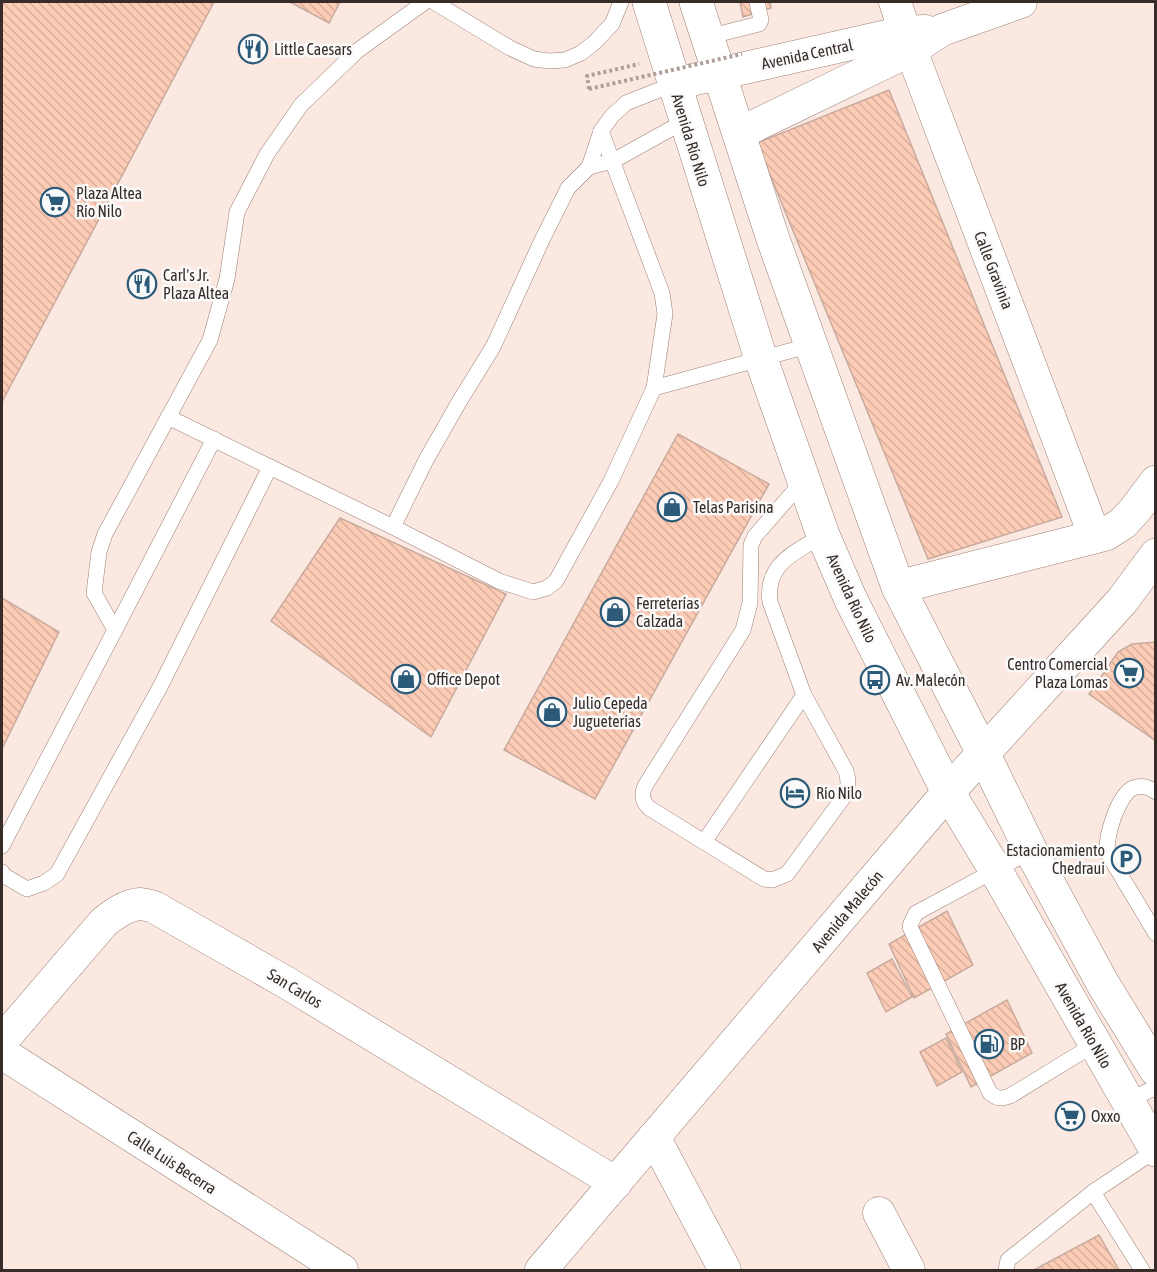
<svg xmlns="http://www.w3.org/2000/svg" width="1157" height="1272" viewBox="0 0 1157 1272" font-family="'Asap Condensed',sans-serif">
  <style>
    .building { fill: url(#building-back-hatch); stroke: #c8ab9e; stroke-width: 1.5 }
    .lines { fill: none; stroke-linecap: round; stroke-linejoin: round }
    .service-casing { stroke: #9b7f73; stroke-width: 16 }
    .minor-casing { stroke: #9b7f73; stroke-width: 33 }
    .tertiary-casing { stroke: #9b7f73; stroke-width: 34 }
    .secondary-casing { stroke: #9b7f73; stroke-width: 34 }
    .path { stroke: #ad9e97; stroke-width: 4; stroke-dasharray: 3 3; stroke-linecap: butt }
    .service { stroke: #fff; stroke-width: 15 }
    .minor { stroke: #fff; stroke-width: 32 }
    .tertiary { stroke: #fff; stroke-width: 33 }
    .secondary { stroke: #fff; stroke-width: 33 }
    .path-bridge { stroke: #ad9e97; stroke-width: 4; stroke-dasharray: 3 3; stroke-linecap: butt }
    .labels { text-anchor: middle; stroke-width: 5; stroke-linejoin: round; paint-order: stroke }
    .poi-label { font-size: 16px; fill: #372c27; stroke: #fafafa; text-anchor: start }
    .street-label { font-size: 16px; fill: #372c27; stroke: #fafafa }
  </style>
  <defs>
    <pattern id="building-back-hatch" width="6" height="6" patternUnits="userSpaceOnUse" patternTransform="scale(1.5)"><rect width="6" height="6" fill="#fdccb6"/><path d="M-1 5l2 2M0 0l6 6M5-1l2 2" fill="none" stroke="#d9af9c"/></pattern>
  </defs>
  <rect width="100%" height="100%" fill="#fbe9e1"/>
  <g class="building">
    <path d="M2,2H214L2,402Z"/>
    <path d="M290,2H340L329,23Z"/>
    <path d="M740,2H770L771,8L743,17Z"/>
    <path d="M889,90L1062,517L928,559L757,143Z"/>
    <path d="M678,434L769,484L595,799L504,750Z"/>
    <path d="M340,518L506,594L431,737L271,621Z"/>
    <path d="M2,598L59,632L2,749Z"/>
    <path d="M1156,642V741L1089,694L1118,652L1132,644Z"/>
    <path d="M947,911L973,965L914,998L889,944Z"/>
    <path d="M892,959L912,997L886,1012L867,973Z"/>
    <path d="M1007,1000L1032,1053L971,1087L946,1034Z"/>
    <path d="M946,1038L962,1072L937,1086L920,1052Z"/>
    <path d="M1099,1235L1119,1270H1034Z"/>
  </g>
  <g class="lines">
    <g class="service-casing">
      <g id="service">
        <path d="M434,2L510,48L534,59L549,61L565,60L581,53L594,43L612,24L621,2"/>
        <path d="M707,37L759,24L761,20L757,2"/>
        <path d="M589,167L613,161L685,121"/>
        <path d="M654,388L811,345"/>
        <path d="M168,417L270,467"/>
        <path d="M804,480L755,536L751,545L750,603L743,630L645,786C641,795 642,801 649,808L764,879L772,880L787,874L843,798C849,788 849,781 846,771L804,695L770,602C765,563 795,553 823,535"/>
        <path d="M393,527L426,460L459,402L493,347L542,240L568,188L589,167L601,131L612,116L626,103L674,84"/>
        <path d="M115,630L214,439"/>
        <path d="M1156,792C1149,787 1141,785 1133,788C1118,795 1104,839 1108,854L1156,934"/>
        <path d="M704,842L804,695"/>
        <path d="M2,846L115,630L94,593L99,552L105,534L210,340L227,279L237,212L267,154L301,105L357,51L425,2"/>
        <path d="M1031,851L916,913L911,923L910,927L990,1093C997,1099 1002,1099 1010,1096L1095,1044"/>
        <path d="M2,872L3,875L27,889L44,883L57,874L160,687L270,467L393,527L499,581L533,592L547,588L556,581L611,481L654,388L665,314L662,293L601,131"/>
        <path d="M1128,1101L1156,1087"/>
        <path d="M1093,1192L1142,1270"/>
        <path d="M1006,1270L1008,1260L1093,1192L1156,1150"/>
      </g>
    </g>
    <g class="minor-casing">
      <g id="minor">
        <path d="M895,2L911,50L1095,537"/>
        <path d="M674,84L904,32L925,31"/>
        <path d="M740,133L911,50L942,30L1021,2"/>
        <path d="M2,1041L104,922C114,914 126,905 140,904C144,904 150,906 154,907L287,983L616,1183"/>
        <path d="M2,1053L342,1270"/>
        <path d="M654,1137L725,1270"/>
        <path d="M879,1213L909,1270"/>
        <path d="M541,1270L948,792"/>
      </g>
    </g>
    <g class="tertiary-casing">
      <g id="tertiary">
        <path d="M898,587L1106,534L1123,523L1135,510L1156,482"/>
        <path d="M948,792L1122,601L1156,555"/>
      </g>
    </g>
    <g class="secondary-casing">
      <g id="secondary">
        <path d="M649,2L761,359L823,535L851,600L948,792L996,871L1156,1150"/>
        <path d="M696,2L773,239L898,587L983,753L1031,851L1103,984L1156,1070"/>
      </g>
    </g>
    <path class="path" d="M589,89L587,76L639,64"/>
    <use href="#service" class="service"/>
    <use href="#minor" class="minor"/>
    <use href="#tertiary" class="tertiary"/>
    <use href="#secondary" class="secondary"/>
    <path class="path-bridge" d="M589,89L742,54"/>
  </g>
  <defs>
    <g id="restaurant-ring" transform="scale(1.5)"><circle r="9.5" fill="#fafafa" stroke="#2c5b7a" stroke-width="1.5"/><path d="M-5-6h1v4h1v-4h1v4h1v-4h1v5L-1.5 .5V6h-2V.5L-5-1ZM5-6V6H3V1.5H1.5Q1.5-4 5-6Z" fill="#2c5b7a"/></g>
    <g id="supermarket-ring" transform="scale(1.5)"><circle r="9.5" fill="#fafafa" stroke="#2c5b7a" stroke-width="1.5"/><path d="M-6-5.5h2.5l.6 2H6L4.5 2H-2.5L-4.4-4H-6ZM-1.5 3.2a1.3 1.3 0 1 0 .1 0ZM3 3.2a1.3 1.3 0 1 0 .1 0Z" fill="#2c5b7a"/></g>
    <g id="shop-ring" transform="scale(1.5)"><circle r="9.5" fill="#fafafa" stroke="#2c5b7a" stroke-width="1.5"/><path d="M-5-2.5h2.3a2.7 3.5 0 0 1 5.4 0H5L5.5 6h-11ZM-1.5-2.5h3a1.5 2.3 0 0 0-3 0Z" fill="#2c5b7a"/></g>
    <g id="bus-ring" transform="scale(1.5)"><circle r="9.5" fill="#fafafa" stroke="#2c5b7a" stroke-width="1.5"/><path d="M-5-6H5V4H4V6H2V4H-2V6H-4V4H-5ZM-3.5-4V0h7V-4ZM-3.5 1.2v1.5H-2V1.2ZM2 1.2v1.5H3.5V1.2Z" fill="#2c5b7a"/></g>
    <g id="hotel-ring" transform="scale(1.5)"><circle r="9.5" fill="#fafafa" stroke="#2c5b7a" stroke-width="1.5"/><path d="M-6-4.5h1.5V1H6V5H4.5V3h-9V5H-6ZM-4 0a1.8 1.8 0 1 1 3.6 0ZM.5 0V-2.5h3Q6-2.5 6 0Z" fill="#2c5b7a"/></g>
    <g id="parking-ring" transform="scale(1.5)"><circle r="9.5" fill="#fafafa" stroke="#2c5b7a" stroke-width="1.5"/><path d="M-3.5-5.5H1a3.5 3.5 0 0 1 0 7H-1V5.5H-3.5ZM-1-3.4V-.6H.8a1.4 1.4 0 0 0 0-2.8Z" fill="#2c5b7a"/></g>
    <g id="fuel-ring" transform="scale(1.5)"><circle r="9.5" fill="#fafafa" stroke="#2c5b7a" stroke-width="1.5"/><path d="M-5.5-6h7V0h2V4h1.3V-2.5L3-4.5l.8-.8L6-3V5H2.5V1h-1V6h-7ZM-4.2-4.7v3.2H.2V-4.7Z" fill="#2c5b7a"/></g>
  </defs>
  <g fill-rule="evenodd">
    <use href="#restaurant-ring" x="253" y="49"/>
    <use href="#supermarket-ring" x="55" y="202"/>
    <use href="#restaurant-ring" x="142" y="284"/>
    <use href="#shop-ring" x="672" y="507"/>
    <use href="#shop-ring" x="615" y="612"/>
    <use href="#supermarket-ring" x="1129" y="673"/>
    <use href="#shop-ring" x="406" y="679"/>
    <use href="#bus-ring" x="875" y="680"/>
    <use href="#shop-ring" x="552" y="712"/>
    <use href="#hotel-ring" x="795" y="793"/>
    <use href="#parking-ring" x="1126" y="859"/>
    <use href="#fuel-ring" x="989" y="1044"/>
    <use href="#supermarket-ring" x="1070" y="1116"/>
  </g>
  <g class="labels">
    <g class="poi-label">
      <text x="274" y="55">Little Caesars</text>
      <text x="76" y="199">Plaza Altea<tspan x="76" dy="18">Río Nilo</tspan></text>
      <text x="163" y="281">Carl's Jr.<tspan x="163" dy="18">Plaza Altea</tspan></text>
      <text x="693" y="513">Telas Parisina</text>
      <text x="636" y="609">Ferreterías<tspan x="636" dy="18">Calzada</tspan></text>
      <text x="1108" y="670" text-anchor="end">Centro Comercial<tspan x="1108" dy="18">Plaza Lomas</tspan></text>
      <text x="427" y="685">Office Depot</text>
      <text x="896" y="686">Av. Malecón</text>
      <text x="573" y="709">Julio Cepeda<tspan x="573" dy="18">Jugueterías</tspan></text>
      <text x="816" y="799">Río Nilo</text>
      <text x="1105" y="856" text-anchor="end">Estacionamiento<tspan x="1105" dy="18">Chedraui</tspan></text>
      <text x="1010" y="1050">BP</text>
      <text x="1091" y="1122">Oxxo</text>
    </g>
    <g class="street-label">
      <text transform="translate(807 54) rotate(-12)" y="6">Avenida Central</text>
      <text transform="translate(691 140) rotate(73)" y="6">Avenida Río Nilo</text>
      <text transform="translate(994 270) rotate(69)" y="6">Calle Gravinia</text>
      <text transform="translate(852 598) rotate(65)" y="6">Avenida Río Nilo</text>
      <text transform="translate(847 911) rotate(-50)" y="6">Avenida Malecón</text>
      <text transform="translate(295 988) rotate(31)" y="6">San Carlos</text>
      <text transform="translate(1084 1025) rotate(60)" y="6">Avenida Río Nilo</text>
      <text transform="translate(172 1162) rotate(33)" y="6">Calle Luis Becerra</text>
    </g>
  </g>
  <rect width="1157" height="1272" fill="none" stroke="#372c27" stroke-width="6"/>
</svg>
